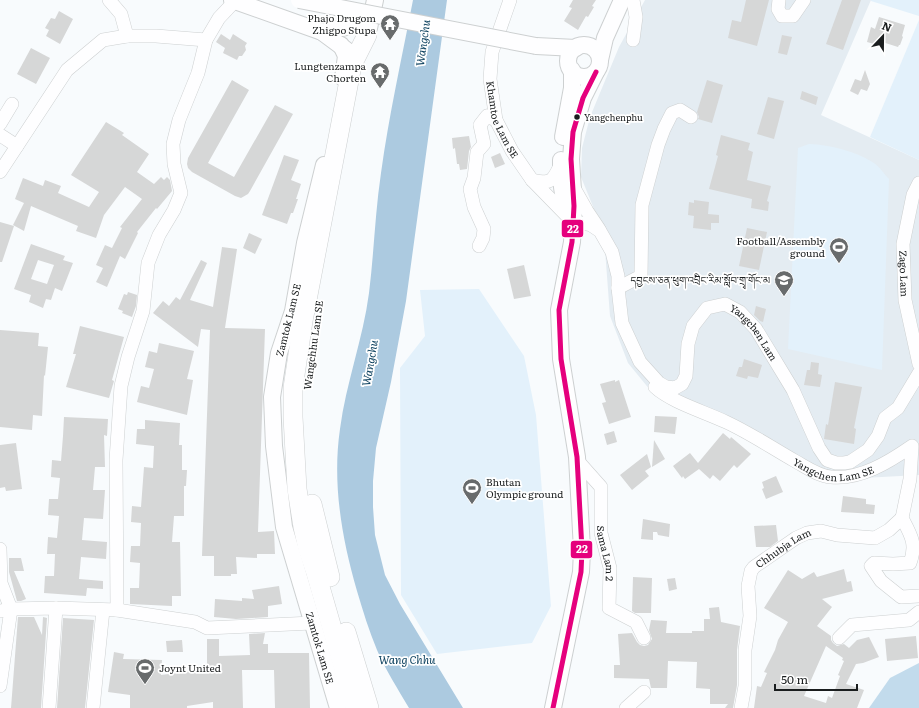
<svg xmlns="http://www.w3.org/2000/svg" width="919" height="708" viewBox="0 0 919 708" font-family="Literata,'Noto Serif Tibetan',serif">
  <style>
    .built { fill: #e4ecf2 }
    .green { fill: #e3f1fb }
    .forest { fill: #c2dbec }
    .water { fill: #accae0 }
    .building { fill: #d6d7d7; fill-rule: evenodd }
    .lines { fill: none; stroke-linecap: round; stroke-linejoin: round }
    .minor-casing { stroke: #cdd0d1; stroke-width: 14 }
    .major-casing { stroke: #cdd0d1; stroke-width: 18 }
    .highway-casing { stroke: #cdd0d1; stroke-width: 20 }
    .minor { stroke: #fefeff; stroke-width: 13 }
    .major { stroke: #fefeff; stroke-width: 16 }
    .highway { stroke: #fefeff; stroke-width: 19 }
    .major-bridge-casing { stroke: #cdd0d1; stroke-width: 18; stroke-linecap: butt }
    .major-bridge { stroke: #fefeff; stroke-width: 16 }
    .bus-1-casing { stroke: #fff; stroke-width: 8 }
    .bus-1 { stroke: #e5007d; stroke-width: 5 }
    .bus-dot { fill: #1a1d1e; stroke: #fff; stroke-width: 1.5 }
    .labels { text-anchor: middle; stroke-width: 3.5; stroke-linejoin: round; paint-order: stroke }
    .bus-label { font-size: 9px; fill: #1a1d1e; stroke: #fff; text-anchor: start }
    .poi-label { font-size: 10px; fill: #1a1d1e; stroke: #fff; text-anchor: end }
    .street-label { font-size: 10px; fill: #1a1d1e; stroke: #fff }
    .water-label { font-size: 11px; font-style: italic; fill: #0a3f5d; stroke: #fff }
    .line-badge { stroke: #fff; stroke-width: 1.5 }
    .badge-label { font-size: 11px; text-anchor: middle; font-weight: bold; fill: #fff }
  </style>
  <rect width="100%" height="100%" fill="#f8fbfd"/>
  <path class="built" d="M645,0H871L821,115L919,160V475L826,480L736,429L655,396L628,363L610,316L603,223L594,209L581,177L582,148L590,117L619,47Z"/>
  <g class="green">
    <path d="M871,0H919V16L871,1Z"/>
    <path d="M919,20V160L870,137Z"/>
    <path d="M809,144C831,145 855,151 874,163C880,167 884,174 889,179L882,370L788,349L798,148Z"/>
    <path d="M479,289L524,356L536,415L551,606L532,643L437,654L401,595L400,368L425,336L420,290Z"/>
  </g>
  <path class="forest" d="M919,663V708H869L890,678Z"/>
  <path class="water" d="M413,0H447L406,301L391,382L376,448L373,481V507L375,535L385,575L400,604L463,708H409C398,689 386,671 377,650C369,631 363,611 357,591C342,539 332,484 340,429C346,383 363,339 369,293C374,253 375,213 381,173C389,115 402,57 413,0Z"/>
  <g class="building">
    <path d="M573,0H596L592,6L594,7L588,17L586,16L578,30L564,21L572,8L569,7Z"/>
    <path d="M746,0H769L757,46L728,38L732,20L741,22Z"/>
    <path d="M842,0H861L843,50L826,44Z"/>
    <path d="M59,11L73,19L60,44L46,36L49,30L45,28L51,18L55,19Z"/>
    <path d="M879,17L905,25L902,36L903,37L900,45H899L898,47L879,41L878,45L867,42L871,27L875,29Z"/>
    <path d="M221,34L230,40L233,34L247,43L245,46L246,50L242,56H239L237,60L223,53L225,48L216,42Z"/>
    <path d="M782,35L792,37L787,55L778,53Z"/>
    <path d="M31,48L50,58L36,84L17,74Z"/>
    <path d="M865,70L870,84L867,91L861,89L858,95L850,91L855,79L861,81Z"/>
    <path d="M232,80L249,90L208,163L234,177L275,105L293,114L250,191L248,194L241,198L235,196L192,172L188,168L187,164L188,158Z"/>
    <path d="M707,80L723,85L712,123L698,119L699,117L697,112Z"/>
    <path d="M802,91L818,97L816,105L800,99Z"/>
    <path d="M768,97L784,101L774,139L757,134Z"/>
    <path d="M106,122L124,133L122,135L149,154L137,172L154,184L161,177L164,180L167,177L170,180L172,191L157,209L156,208L137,232L138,233L125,259L120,256L107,287L96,282L103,268L96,265L105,245L112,248L122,228L120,227L142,199L125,187L104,215L96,238L76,231L78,226L31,206L24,231L13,225L24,203L15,199L23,178L43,186L45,180L61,186L58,193L89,207L99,192L71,175Z"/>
    <path d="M721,135L750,143L748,150L753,152L747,180L771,186L767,201L769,202L768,211L751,208L752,199L709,189L718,156L716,155Z"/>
    <path d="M469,136L471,147L469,151L467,169L460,170L459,164H457L455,148L453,149L452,138Z"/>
    <path d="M500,153L505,164L495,168L491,157Z"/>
    <path d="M284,155L299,160L291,180L301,184L296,199H298L293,213H291L287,224L262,215Z"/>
    <path d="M694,200L709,202L708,214L719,215V223H711V230L693,228L694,216L688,215L689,202L694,203Z"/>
    <path d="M0,222L14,226L2,262H0Z"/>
    <path d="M747,228L767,232L759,270L739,266Z"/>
    <path d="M249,233L262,239L255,254L243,248Z"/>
    <path d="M31,244L65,256L63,260L73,263L62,291L55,288L51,300L46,299L43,308L29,302L31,295L14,289ZM38,260L54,265L47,284L31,279Z"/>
    <path d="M222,247L237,249L225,328L265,329L258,532L274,531L275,554H257V558L236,557L237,574H231V576H214V556H202L210,330L201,329L198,347L153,313L163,301L169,306L176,297L180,300L201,260L207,263L190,300L213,307Z"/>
    <path d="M524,265L531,296L514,299L507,269Z"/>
    <path d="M128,292L137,295L136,306L132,317L122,313L123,311L118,309L124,294L127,295Z"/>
    <path d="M756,306L766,309L763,322L760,321L754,315Z"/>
    <path d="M80,326L124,337L112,380L114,381L109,398L66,387L76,354H73Z"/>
    <path d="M0,330L39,333L38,346L48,347L45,376L44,375L42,416L33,415L32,430L0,427Z"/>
    <path d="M159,343L194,351L187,379L193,380L187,415L137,402L141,386L149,388L154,369L145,367L149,351L157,353Z"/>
    <path d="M744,359L762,365L758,378L748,376L747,379L736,376L739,367H742Z"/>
    <path d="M811,362L819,363L818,374L822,375L820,387L804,385L807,370H810Z"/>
    <path d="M615,380V382L619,380L631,417L609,424L602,403L606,402L600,384Z"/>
    <path d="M835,382L862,387L854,428L856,429L854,444L824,439L826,424L828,425Z"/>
    <path d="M655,416L677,417L675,434L654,432Z"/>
    <path d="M64,417L108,419L107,436L104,435L105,467H95L93,490H105L103,519L84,518L82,540L107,542L106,559L81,557L79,579L103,581V589L87,588L86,596L44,593L45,576H54L55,554H47L48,537L57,538L59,516L48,515L49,499H58L60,478L51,477L52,460L61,461L63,436Z"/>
    <path d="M145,420L180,423L179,445H182V470H187L186,486H184V516H174L172,542H180L181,596H172V606L130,604V588H139L140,563L130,562L131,546H140L141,523L131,522L132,506L141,507L144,467L153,468L154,446L136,444L137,429H145Z"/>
    <path d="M614,431L617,442L607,445L604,434Z"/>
    <path d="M723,433L730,439L731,437L751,454L737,468L734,465L720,481L713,475L710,479L699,469L685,479L683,476L682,478L673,466L690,453L698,463Z"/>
    <path d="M654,440L665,459L652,467Z"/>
    <path d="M16,443L22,489L6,491L5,487L0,488V445Z"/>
    <path d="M647,454L651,467L645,471L649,476L632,490L620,475Z"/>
    <path d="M776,476L783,492L766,499L762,489L764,488L762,482Z"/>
    <path d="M843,496L866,499V504L875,505L874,514L841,512Z"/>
    <path d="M643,519L670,524L669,537L658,535L657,532H653V540L641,539Z"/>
    <path d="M776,525L778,541L770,547H756L754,526Z"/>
    <path d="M9,558H21L24,571H14L26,599L21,601H17L9,572Z"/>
    <path d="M844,569L847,582L851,581L853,591L822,599L832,607L817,626L831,636V640L833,643L837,646L844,644L849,648L857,640L869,637L879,657L863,663L856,664L846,684L864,690L857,708H754L757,686L761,687L767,673L764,672L775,650L778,640L788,622L764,608L788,570L802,579L814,572L817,577ZM826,646L843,658L842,660L844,661L838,675L840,676L832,698L828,696L826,703L804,696Z"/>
    <path d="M633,577L652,578L651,613H635L632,611Z"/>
    <path d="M675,578L677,589L669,591L667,579Z"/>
    <path d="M279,586L282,604L268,606V617L236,619L214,617L215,599L242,601V598L254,599L252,590Z"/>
    <path d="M719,607L721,622L740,626L737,650V685L733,708H725L728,704H710V689L696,688L697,662L668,661L667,688H651L649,679L614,678V665H620L618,634L632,633L637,642L640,645L644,646L648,645L652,639L649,630L651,620L667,621L666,633H692V631H704V619H710L709,608Z"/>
    <path d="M18,617H34L42,635L43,617L47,618L41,708H11Z"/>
    <path d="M63,618L94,620L85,708H57Z"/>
    <path d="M265,633L263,644H268V653H309L310,708H275L274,670H242L243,708H213V702L187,706V708H130V695L108,692L114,652L124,654L123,659L162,660L161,675L207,669V639H219V656L250,655L249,634Z"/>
    <path d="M916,636L918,658L887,661L885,639Z"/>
    <path d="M182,640L183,652H167L166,641Z"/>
  </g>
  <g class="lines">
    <g class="minor-casing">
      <g id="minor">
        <path d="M109,0L121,14L127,36"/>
        <path id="s1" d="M510,0L492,52L490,79L496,120L512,151L532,180L572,221L591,225L600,231L612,252L618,276V288L622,323L640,362L659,383L666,387L675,388L682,384L686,376L688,344L693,326L707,308L725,304L740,312L756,329L793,390L819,448L827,460L836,463H844L850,462L868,450L878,436L885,418L898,408L919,373"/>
        <path d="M633,0L636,17L633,40"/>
        <path d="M779,0L778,9L782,16H793L804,0"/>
        <path d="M0,124L12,104"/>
        <path d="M0,135L17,146"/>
        <path d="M0,172L67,70L103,40L127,36H156L206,40"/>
        <path d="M532,180C552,184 552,182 561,164"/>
        <path id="s2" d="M919,183L913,195L903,244L905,300L919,364"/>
        <path d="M574,188L587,211L599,229"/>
        <path d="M479,246L483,238L484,229L474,207L470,189L474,178L477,152L484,144L480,125L487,116L496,120"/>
        <path d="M618,288L641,276L642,205L658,145L664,129L672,113L680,110L691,117"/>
        <path id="s3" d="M655,387C671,402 705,412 726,422C750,433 772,448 795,461C806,467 818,476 831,477C860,480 889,462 912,446L910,479L902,518C911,535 917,544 910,563L893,564L874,563L871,566L881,581L901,597L919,596"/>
        <path id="s4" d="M577,460L601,487V533L610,568L609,608L636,622L644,638"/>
        <path d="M0,549L1,583L11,609L0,686"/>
        <path d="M117,610L116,460L121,386L128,357L143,311L148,263L159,235L174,210L181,193L174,164L173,144L179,120L198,73L206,40L219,18L235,1"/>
        <path d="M0,611L11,609L56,608L117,610L195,622L207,628L312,623"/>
        <path d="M839,638L852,625L909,620L919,612"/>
        <path d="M49,708L56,608"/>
        <path d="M93,708L103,610"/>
        <path d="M626,708L644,692"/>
        <path id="s5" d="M741,708L745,686V650L750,616L748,586L751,571L754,567L796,538L807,533L821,531L837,535L875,538L889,530L902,518"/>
      </g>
    </g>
    <g class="major-casing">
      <g id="major">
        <path d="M232,0L322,32L349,52"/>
        <path d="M369,28L375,0"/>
        <path d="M322,32L352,26L371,17"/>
        <path d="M341,45L346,56L343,78"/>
        <circle cx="584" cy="61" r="16"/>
        <path d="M536,46L576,48"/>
        <path d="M600,60L605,38L622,0"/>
        <path d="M563,137L572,88V70"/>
        <path d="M561,160C561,180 561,197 570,215"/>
        <path id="s6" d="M324,165L305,243L293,311L279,353L272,397L274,446L284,527L338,708"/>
        <path d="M553,708L581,572L582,550L577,457L561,359L559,310L572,242L574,206L571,159L573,132L583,98L596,72"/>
      </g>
    </g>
    <g class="highway-casing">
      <g id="highway">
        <path d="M312,504L330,577"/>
        <path d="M346,632L369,708"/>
        <path d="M355,708L316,573L308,549L303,527L297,489L293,417V388L303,321L352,65L367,35"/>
      </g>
    </g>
    <use href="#minor" class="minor"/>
    <use href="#major" class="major"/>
    <use href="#highway" class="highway"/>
    <g class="major-bridge-casing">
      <path id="major-bridge" d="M299,0L536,46"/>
    </g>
    <use href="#major-bridge" class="major-bridge"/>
    <g class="bus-1-casing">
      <path id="bus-1" d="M553,708L581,572L582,550L577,457L561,359L559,310L572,242L574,206L571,159L573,132L583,98L596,72"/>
    </g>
    <use href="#bus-1" class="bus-1"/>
  </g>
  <defs>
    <g id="temple-pin" transform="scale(1)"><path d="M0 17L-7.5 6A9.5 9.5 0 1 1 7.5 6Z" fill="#686b6c" stroke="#fff"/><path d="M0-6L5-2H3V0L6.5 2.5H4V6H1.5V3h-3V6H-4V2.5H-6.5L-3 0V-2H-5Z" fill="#fff"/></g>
    <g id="stadium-pin" transform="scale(1)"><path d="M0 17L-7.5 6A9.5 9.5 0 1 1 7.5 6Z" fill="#686b6c" stroke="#fff"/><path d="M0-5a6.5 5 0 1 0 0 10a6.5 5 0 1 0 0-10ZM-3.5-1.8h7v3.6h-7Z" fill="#fff"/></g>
    <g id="school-pin" transform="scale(1)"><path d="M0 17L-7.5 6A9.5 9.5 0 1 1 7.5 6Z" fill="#686b6c" stroke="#fff"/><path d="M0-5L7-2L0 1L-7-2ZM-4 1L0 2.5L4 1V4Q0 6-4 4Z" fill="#fff"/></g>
  </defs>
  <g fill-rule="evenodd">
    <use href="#temple-pin" x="390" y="24"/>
    <use href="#temple-pin" x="380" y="72"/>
    <use href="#stadium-pin" x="839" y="247"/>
    <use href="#school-pin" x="784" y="280"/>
    <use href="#stadium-pin" x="472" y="488"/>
    <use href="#stadium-pin" x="145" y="668"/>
  </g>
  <circle class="bus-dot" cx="577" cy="117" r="3.5"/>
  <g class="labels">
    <g class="bus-label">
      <text x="584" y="121">Yangchenphu</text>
    </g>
    <g class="poi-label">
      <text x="376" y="22">Phajo Drugom<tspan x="376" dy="12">Zhigpo Stupa</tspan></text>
      <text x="366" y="70">Lungtenzampa<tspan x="366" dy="12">Chorten</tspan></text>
      <text x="825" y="245">Football/Assembly<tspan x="825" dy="12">ground</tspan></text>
      <text x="770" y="284">དབྱངས་ཅན་ཕུག་འབྲིང་རིམ་སློབ་གྲྭ་གོང་མ</text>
      <text x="486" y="486" text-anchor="start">Bhutan<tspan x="486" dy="12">Olympic ground</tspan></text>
      <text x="159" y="672" text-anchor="start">Joynt United</text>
    </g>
    <g class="street-label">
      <text dy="4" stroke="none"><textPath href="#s1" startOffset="125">Khamtoe Lam SE</textPath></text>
      <text dy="4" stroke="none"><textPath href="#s2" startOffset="93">Zago Lam</textPath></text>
      <text transform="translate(288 320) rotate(-76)" y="4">Zamtok Lam SE</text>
      <text dy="4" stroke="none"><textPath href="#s1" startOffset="616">Yangchen Lam</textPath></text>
      <text transform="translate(313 345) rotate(-82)" y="4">Wangchhu Lam SE</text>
      <text dy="4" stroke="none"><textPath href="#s3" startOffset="200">Yangchen Lam SE</textPath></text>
      <text dy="4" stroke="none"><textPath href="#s5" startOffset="178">Chhubja Lam</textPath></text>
      <text dy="4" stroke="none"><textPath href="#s4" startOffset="103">Sama Lam 2</textPath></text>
      <text dy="4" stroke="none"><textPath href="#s6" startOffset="495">Zamtok Lam SE</textPath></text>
    </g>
    <g class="water-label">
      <text transform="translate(423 43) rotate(-82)" y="4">Wangchu</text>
      <text transform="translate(370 363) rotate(-80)" y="4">Wangchu</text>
      <text x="407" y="664">Wang Chhu</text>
    </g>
  </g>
  <g class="line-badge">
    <rect x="561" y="219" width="23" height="19" rx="4" fill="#e5007d"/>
    <rect x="570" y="540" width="23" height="19" rx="4" fill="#e5007d"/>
  </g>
  <g class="badge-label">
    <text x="573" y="233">22</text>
    <text x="582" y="553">22</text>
  </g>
  <g transform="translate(883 36) rotate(22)" stroke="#ffffff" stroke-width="3" paint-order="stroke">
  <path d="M0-3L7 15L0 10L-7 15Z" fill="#1a1d1e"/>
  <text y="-6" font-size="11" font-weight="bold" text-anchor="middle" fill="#1a1d1e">N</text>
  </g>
  <path d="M775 684v6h82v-6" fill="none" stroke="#1a1d1e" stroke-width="2"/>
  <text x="781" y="684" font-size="12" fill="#1a1d1e" stroke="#ffffff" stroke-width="3" paint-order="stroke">50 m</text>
</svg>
